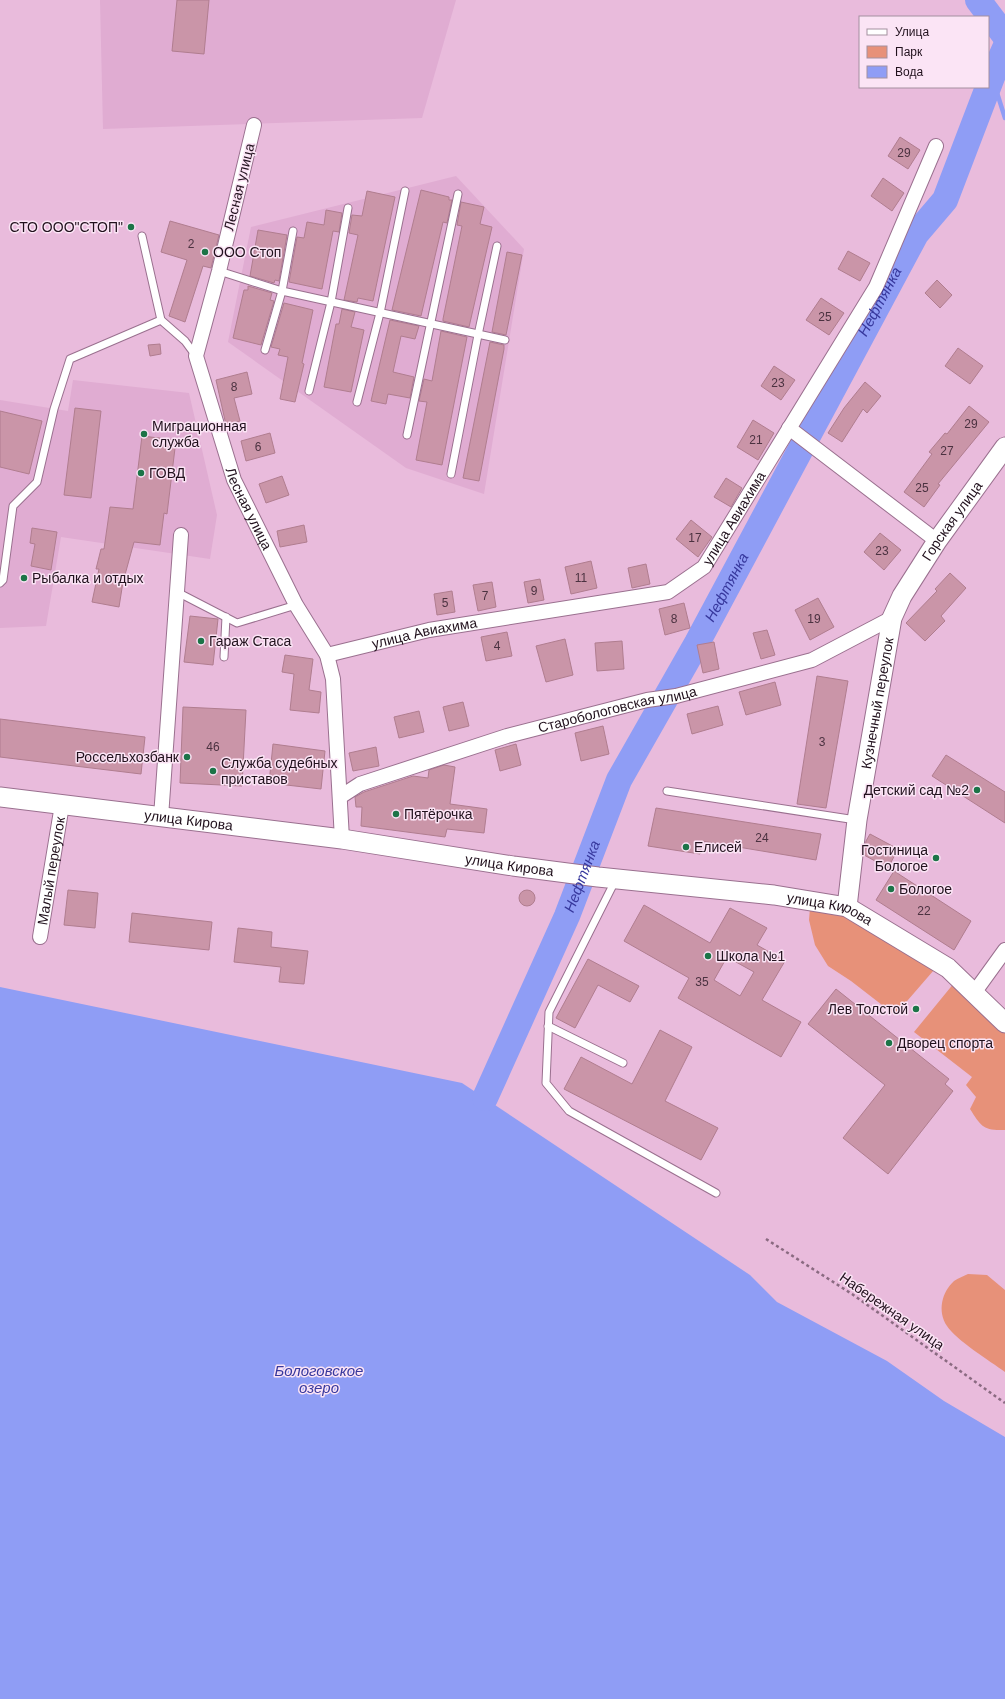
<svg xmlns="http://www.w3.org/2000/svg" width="1005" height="1699" viewBox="0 0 1005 1699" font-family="Helvetica,sans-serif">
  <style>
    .built { fill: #e0acd2 }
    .green { fill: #e79179 }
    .water { fill: #8f9df5 }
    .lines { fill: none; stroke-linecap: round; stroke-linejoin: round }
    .stream { stroke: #8f9df5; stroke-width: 4.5 }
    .river { stroke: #8f9df5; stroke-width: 26 }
    .building { fill: #ca95a8; stroke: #b07d8f; fill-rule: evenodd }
    .lane-casing { stroke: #9a708f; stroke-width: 9 }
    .street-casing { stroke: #9a708f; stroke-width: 16 }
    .secondary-casing { stroke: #9a708f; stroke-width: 21 }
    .path { stroke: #8a6a81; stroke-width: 2.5; stroke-dasharray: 3 3; stroke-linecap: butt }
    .lane { stroke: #fff; stroke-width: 7 }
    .street { stroke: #fff; stroke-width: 14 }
    .secondary { stroke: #fff; stroke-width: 19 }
    .poi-dot { fill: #1c7447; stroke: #fbe4f5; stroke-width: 1.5 }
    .labels { text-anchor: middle; stroke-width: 3; stroke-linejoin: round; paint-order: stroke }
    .number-label { font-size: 12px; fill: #4b3240 }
    .street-label { font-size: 14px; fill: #21111d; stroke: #fbe4f5 }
    .poi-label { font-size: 14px; fill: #21111d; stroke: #fbe4f5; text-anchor: start }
    .water-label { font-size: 15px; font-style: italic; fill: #37389d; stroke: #fbe4f5 }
  </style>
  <rect width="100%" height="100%" fill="#e9bbdc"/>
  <g class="built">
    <path d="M100,0H456L422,118L103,129Z"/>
    <path d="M456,176L524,249L484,494L406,468L228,342L251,227Z"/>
    <path d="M73,380L189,393L217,515L210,559L61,537L46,626L0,628V400L68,411Z"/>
  </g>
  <g class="green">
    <path d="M810,908L837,913L866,922L940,963L895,1015L851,981L828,966L815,945L809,920Z"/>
    <path d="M959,977L1005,1019V1130C983,1131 981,1126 970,1109L976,1097L966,1085L972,1077L914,1032Z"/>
    <path d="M968,1274L987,1275L1005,1290V1372C990,1361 956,1340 947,1326C937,1311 942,1292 954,1281C958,1278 964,1276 968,1274Z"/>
  </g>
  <path class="water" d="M0,987L462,1083L750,1275L777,1302L887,1361L944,1401L1005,1437V1699H0Z"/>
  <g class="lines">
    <path class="stream" d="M992,77L1005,118"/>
    <g class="river">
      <path d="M978,0L1005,36"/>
      <path id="s1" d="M485,1098L567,916L619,780L697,643L916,234L945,200L992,77L1005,48"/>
    </g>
  </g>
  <g class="building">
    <path d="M177,0H209L204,54L172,51Z"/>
    <path d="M900,137L920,150L908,169L888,156Z"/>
    <path d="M883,178L904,193L892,211L871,196Z"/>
    <path d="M421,190L449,197V200H452L447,223L443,222L421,316L392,310Z"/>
    <path d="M367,191L395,197L373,301L358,298L357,302L344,300L358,235L349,233L352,215L362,216Z"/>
    <path d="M461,202L484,207L480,224L492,227L469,327L443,321V319L462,226L457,225Z"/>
    <path d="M326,210L342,213L339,232L333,231L322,289L289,282L297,237L304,238L307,222L324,225Z"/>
    <path d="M170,221L219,235L211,268L203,266L185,322L169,316L187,260L161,252Z"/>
    <path d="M258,230L287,235L279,281L275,280L274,283L250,276Z"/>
    <path d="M848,251L870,263L860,281L838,269Z"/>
    <path d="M507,252L522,255L506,335L492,332Z"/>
    <path d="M937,280L952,295L940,308L925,293Z"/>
    <path d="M248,286L272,293L270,300L274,301L261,345L233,338L244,290H248Z"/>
    <path d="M821,298L844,313L829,335L806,320Z"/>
    <path d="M284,303L313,310L302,363L304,364L295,402L280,399L288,357L278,355L280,349L271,347Z"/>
    <path d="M342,309L355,312L351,327L364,330L351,392L324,387L336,324H339Z"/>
    <path d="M390,320L419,326L415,339L401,336L393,372L414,377L410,398L388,394L386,404L371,401Z"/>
    <path d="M441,331L467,337L442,465L416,460L427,402L419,401L424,379L432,381Z"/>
    <path d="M490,342L504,345V349L479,481L463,478Z"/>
    <path d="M160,344L161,354L150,356L148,345Z"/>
    <path d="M958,348L983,366L970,384L945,366Z"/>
    <path d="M774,366L795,380L781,400L761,386Z"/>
    <path d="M247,372L252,394L234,398L240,421L226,425L216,380Z"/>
    <path d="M865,382L881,396L867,413L863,409L842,442L828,433L844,408Z"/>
    <path d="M969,406L989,422L938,484L940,485L924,507L904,492L932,454L929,452L945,433L947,434Z"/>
    <path d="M75,408L101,411L91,498L64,495Z"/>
    <path d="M0,411L42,421L29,474L0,467Z"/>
    <path d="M753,420L774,433L758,460L737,447Z"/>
    <path d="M270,433L275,453L246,461L241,441Z"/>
    <path d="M142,436L176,440L167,514L164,513L160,545L134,542L123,582L119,607L92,602L99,569H96L101,549H104L110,507L133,509Z"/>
    <path d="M282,476L289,495L266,503L259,484Z"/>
    <path d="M726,478L742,488L731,507L714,497Z"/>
    <path d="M691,520L712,537L698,557L676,539Z"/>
    <path d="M304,525L307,542L280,547L277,531Z"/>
    <path d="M32,528L57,532L51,570L31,566L35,544L30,543Z"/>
    <path d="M880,533L901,550L884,570L864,552Z"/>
    <path d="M591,561L597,588L571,594L565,567Z"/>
    <path d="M646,564L650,584L632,588L628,568Z"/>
    <path d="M950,573L966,588L941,616L945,621L925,641L906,623L937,591L935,589Z"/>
    <path d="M540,579L544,600L528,603L524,582Z"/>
    <path d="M492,582L496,607L478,611L473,585Z"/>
    <path d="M452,591L455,612L437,615L434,594Z"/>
    <path d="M818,598L834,627L810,640L795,610Z"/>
    <path d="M684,603L690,628L665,635L659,609Z"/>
    <path d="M190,616L218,619L213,665L184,662Z"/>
    <path d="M767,630L775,655L761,659L753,633Z"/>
    <path d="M507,632L512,656L486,661L481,637Z"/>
    <path d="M565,639L573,675L546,682L536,646Z"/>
    <path d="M622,641L624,669L597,671L595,643Z"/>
    <path d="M714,642L719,669L703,673L697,645Z"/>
    <path d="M285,655L313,659L309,690L321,692L319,713L290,710L294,674L282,672Z"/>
    <path d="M817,676L848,681L826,808L797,804Z"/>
    <path d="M775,682L781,705L746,715L739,692Z"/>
    <path d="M463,702L469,726L449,731L443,707Z"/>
    <path d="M718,706L723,725L692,734L687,714Z"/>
    <path d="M183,707L246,710L242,786L180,783Z"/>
    <path d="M419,711L424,732L399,738L394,717Z"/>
    <path d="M0,719L145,737L141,774L0,757Z"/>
    <path d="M603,726L609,754L581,761L575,733Z"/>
    <path d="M273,744L325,751L321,789L269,783Z"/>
    <path d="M516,744L521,765L500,771L495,750Z"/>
    <path d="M376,747L379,766L353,771L349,753Z"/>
    <path d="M946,755L1005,792V823L932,776Z"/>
    <path d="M444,765L455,767L450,804L487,809L484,833L447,829L445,837L361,826L362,807H356L355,797L364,792L413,776L428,778L429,770Z"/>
    <path d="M656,808L821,834L816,860L702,841L700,854L648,846Z"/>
    <path d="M870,834L898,849L888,868L864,855L866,841Z"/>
    <path d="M894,871L971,921L954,950L876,900Z"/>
    <circle cx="527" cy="898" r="8"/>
    <path d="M68,890L98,893L95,928L64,925Z"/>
    <path d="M644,905L710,943L730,908L767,928L757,945L785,961L762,1000L801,1022L781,1057L678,998L689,978L624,941ZM727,957L754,972L740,996L714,980Z"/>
    <path d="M132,913L212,922L209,950L129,942Z"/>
    <path d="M238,928L272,932L271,947L308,951L304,984L279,982L281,967L234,962Z"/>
    <path d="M588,959L639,986L630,1002L598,985L575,1028L556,1018Z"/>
    <path d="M836,989L949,1079L945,1084L953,1091L888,1174L843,1138L885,1085L808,1024Z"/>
    <path d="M660,1030L692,1047L665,1101L718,1128L701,1160L564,1089L581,1057L632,1084Z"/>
  </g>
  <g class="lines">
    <g class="lane-casing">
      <g id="lane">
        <path d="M142,236L161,320L185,341L196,356"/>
        <path d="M219,271L282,291L505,340"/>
        <path d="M265,350L282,291L293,231"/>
        <path d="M309,391L331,302L348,208"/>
        <path d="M357,402L380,313L405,191"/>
        <path d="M407,435L458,194"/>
        <path d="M451,474L478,335L497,246"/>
        <path d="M0,583L3,580L13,506L37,482L54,409L70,359L161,320"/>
        <path d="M177,592L237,623L296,605"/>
        <path d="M224,657L226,617"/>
        <path d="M667,791L856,820"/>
        <path d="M615,881L549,1012L546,1083L569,1111L716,1193"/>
        <path d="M548,1026L623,1063"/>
      </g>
    </g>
    <g class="street-casing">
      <g id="street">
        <path id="s2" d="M254,125L219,271L196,356L234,480L296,605L327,655L333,679L342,839"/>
        <path d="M789,428L937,541"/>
        <path id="s3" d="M327,655L429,630L668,592L704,567L876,287L936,146"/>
        <path id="s4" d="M340,797L360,784L507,736L647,700L676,696L812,660L892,618"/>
        <path d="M161,817L181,535"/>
        <path id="s5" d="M40,937L62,805"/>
        <path d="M974,993L1005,950"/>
      </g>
    </g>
    <g class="secondary-casing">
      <g id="secondary">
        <path id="s6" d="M0,797L342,839L513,866L598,877L774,895L847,907L948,968L1005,1023"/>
        <path id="s7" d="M847,907L857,820L892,618L902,596L937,541L1005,447"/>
      </g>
    </g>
    <path class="path" d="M766,1239L852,1294L1005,1403"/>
    <use href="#lane" class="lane"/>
    <use href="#street" class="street"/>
    <use href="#secondary" class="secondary"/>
  </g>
  <g class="poi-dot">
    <circle cx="131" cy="227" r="4"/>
    <circle cx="205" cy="252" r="4"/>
    <circle cx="144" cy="434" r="4"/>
    <circle cx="141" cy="473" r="4"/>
    <circle cx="24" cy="578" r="4"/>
    <circle cx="201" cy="641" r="4"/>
    <circle cx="187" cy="757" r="4"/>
    <circle cx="213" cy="771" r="4"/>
    <circle cx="977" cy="790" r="4"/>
    <circle cx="396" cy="814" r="4"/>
    <circle cx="686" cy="847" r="4"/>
    <circle cx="936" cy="858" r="4"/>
    <circle cx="891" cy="889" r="4"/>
    <circle cx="708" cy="956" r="4"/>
    <circle cx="916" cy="1009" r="4"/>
    <circle cx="889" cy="1043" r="4"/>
  </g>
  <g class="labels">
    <g class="number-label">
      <text x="904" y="157">29</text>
      <text x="191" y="248">2</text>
      <text x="825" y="321">25</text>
      <text x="778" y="387">23</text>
      <text x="234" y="391">8</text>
      <text x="971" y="428">29</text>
      <text x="756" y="444">21</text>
      <text x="258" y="451">6</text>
      <text x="947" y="455">27</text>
      <text x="922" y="492">25</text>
      <text x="695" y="542">17</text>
      <text x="882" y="555">23</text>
      <text x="581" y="582">11</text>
      <text x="534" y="595">9</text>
      <text x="485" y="600">7</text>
      <text x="445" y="607">5</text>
      <text x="674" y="623">8</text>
      <text x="814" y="623">19</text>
      <text x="497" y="650">4</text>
      <text x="822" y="746">3</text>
      <text x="213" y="751">46</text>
      <text x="762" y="842">24</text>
      <text x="924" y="915">22</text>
      <text x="702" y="986">35</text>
    </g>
    <g class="street-label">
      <text transform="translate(239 187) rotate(-76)" y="5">Лесная улица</text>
      <text dy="5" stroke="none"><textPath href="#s2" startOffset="400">Лесная улица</textPath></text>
      <text dy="5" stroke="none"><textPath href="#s3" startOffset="448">улица Авиахима</textPath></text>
      <text dy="5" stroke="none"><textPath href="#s7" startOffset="407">Горская улица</textPath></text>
      <text dy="5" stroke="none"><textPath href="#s3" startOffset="100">улица Авиахима</textPath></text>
      <text dy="5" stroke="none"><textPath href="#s7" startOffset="206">Кузнечный переулок</textPath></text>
      <text dy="5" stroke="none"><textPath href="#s4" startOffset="292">Старобологовская улица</textPath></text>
      <text dy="5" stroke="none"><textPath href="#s6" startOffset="190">улица Кирова</textPath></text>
      <text dy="5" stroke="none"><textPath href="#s6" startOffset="514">улица Кирова</textPath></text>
      <text dy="5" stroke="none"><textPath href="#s5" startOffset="67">Малый переулок</textPath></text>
      <text dy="5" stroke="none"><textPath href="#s6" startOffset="838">улица Кирова</textPath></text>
      <text transform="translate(892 1311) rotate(35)" y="5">Набережная улица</text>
    </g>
    <g class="poi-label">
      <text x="123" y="232" text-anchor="end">СТО ООО"СТОП"</text>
      <text x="213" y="257">ООО Стоп</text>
      <text x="152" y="431">Миграционная<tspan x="152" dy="16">служба</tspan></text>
      <text x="149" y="478">ГОВД</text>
      <text x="32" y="583">Рыбалка и отдых</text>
      <text x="209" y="646">Гараж Стаса</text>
      <text x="179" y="762" text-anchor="end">Россельхозбанк</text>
      <text x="221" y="768">Служба судебных<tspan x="221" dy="16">приставов</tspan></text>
      <text x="969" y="795" text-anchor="end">Детский сад №2</text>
      <text x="404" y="819">Пятёрочка</text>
      <text x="694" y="852">Елисей</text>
      <text x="928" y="855" text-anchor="end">Гостиница<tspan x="928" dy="16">Бологое</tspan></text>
      <text x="899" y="894">Бологое</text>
      <text x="716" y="961">Школа №1</text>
      <text x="908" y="1014" text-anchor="end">Лев Толстой</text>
      <text x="897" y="1048">Дворец спорта</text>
    </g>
    <g class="water-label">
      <text dy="5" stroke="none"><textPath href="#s1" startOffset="890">Нефтянка</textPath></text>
      <text dy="5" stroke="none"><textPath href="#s1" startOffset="566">Нефтянка</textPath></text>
      <text dy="5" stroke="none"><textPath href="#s1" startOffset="242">Нефтянка</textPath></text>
      <text x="319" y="1376">Бологовское<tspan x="319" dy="17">озеро</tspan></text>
    </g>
  </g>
  <rect x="859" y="16" width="130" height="72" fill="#fbe4f5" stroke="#a4909f"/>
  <rect x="867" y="29" width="20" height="6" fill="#ffffff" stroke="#a4909f"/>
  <text x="895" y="36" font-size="12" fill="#21111d">Улица</text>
  <rect x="867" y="46" width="20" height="12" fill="#e79179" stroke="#a4909f"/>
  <text x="895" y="56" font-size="12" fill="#21111d">Парк</text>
  <rect x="867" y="66" width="20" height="12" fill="#8f9df5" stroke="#a4909f"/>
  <text x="895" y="76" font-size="12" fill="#21111d">Вода</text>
</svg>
